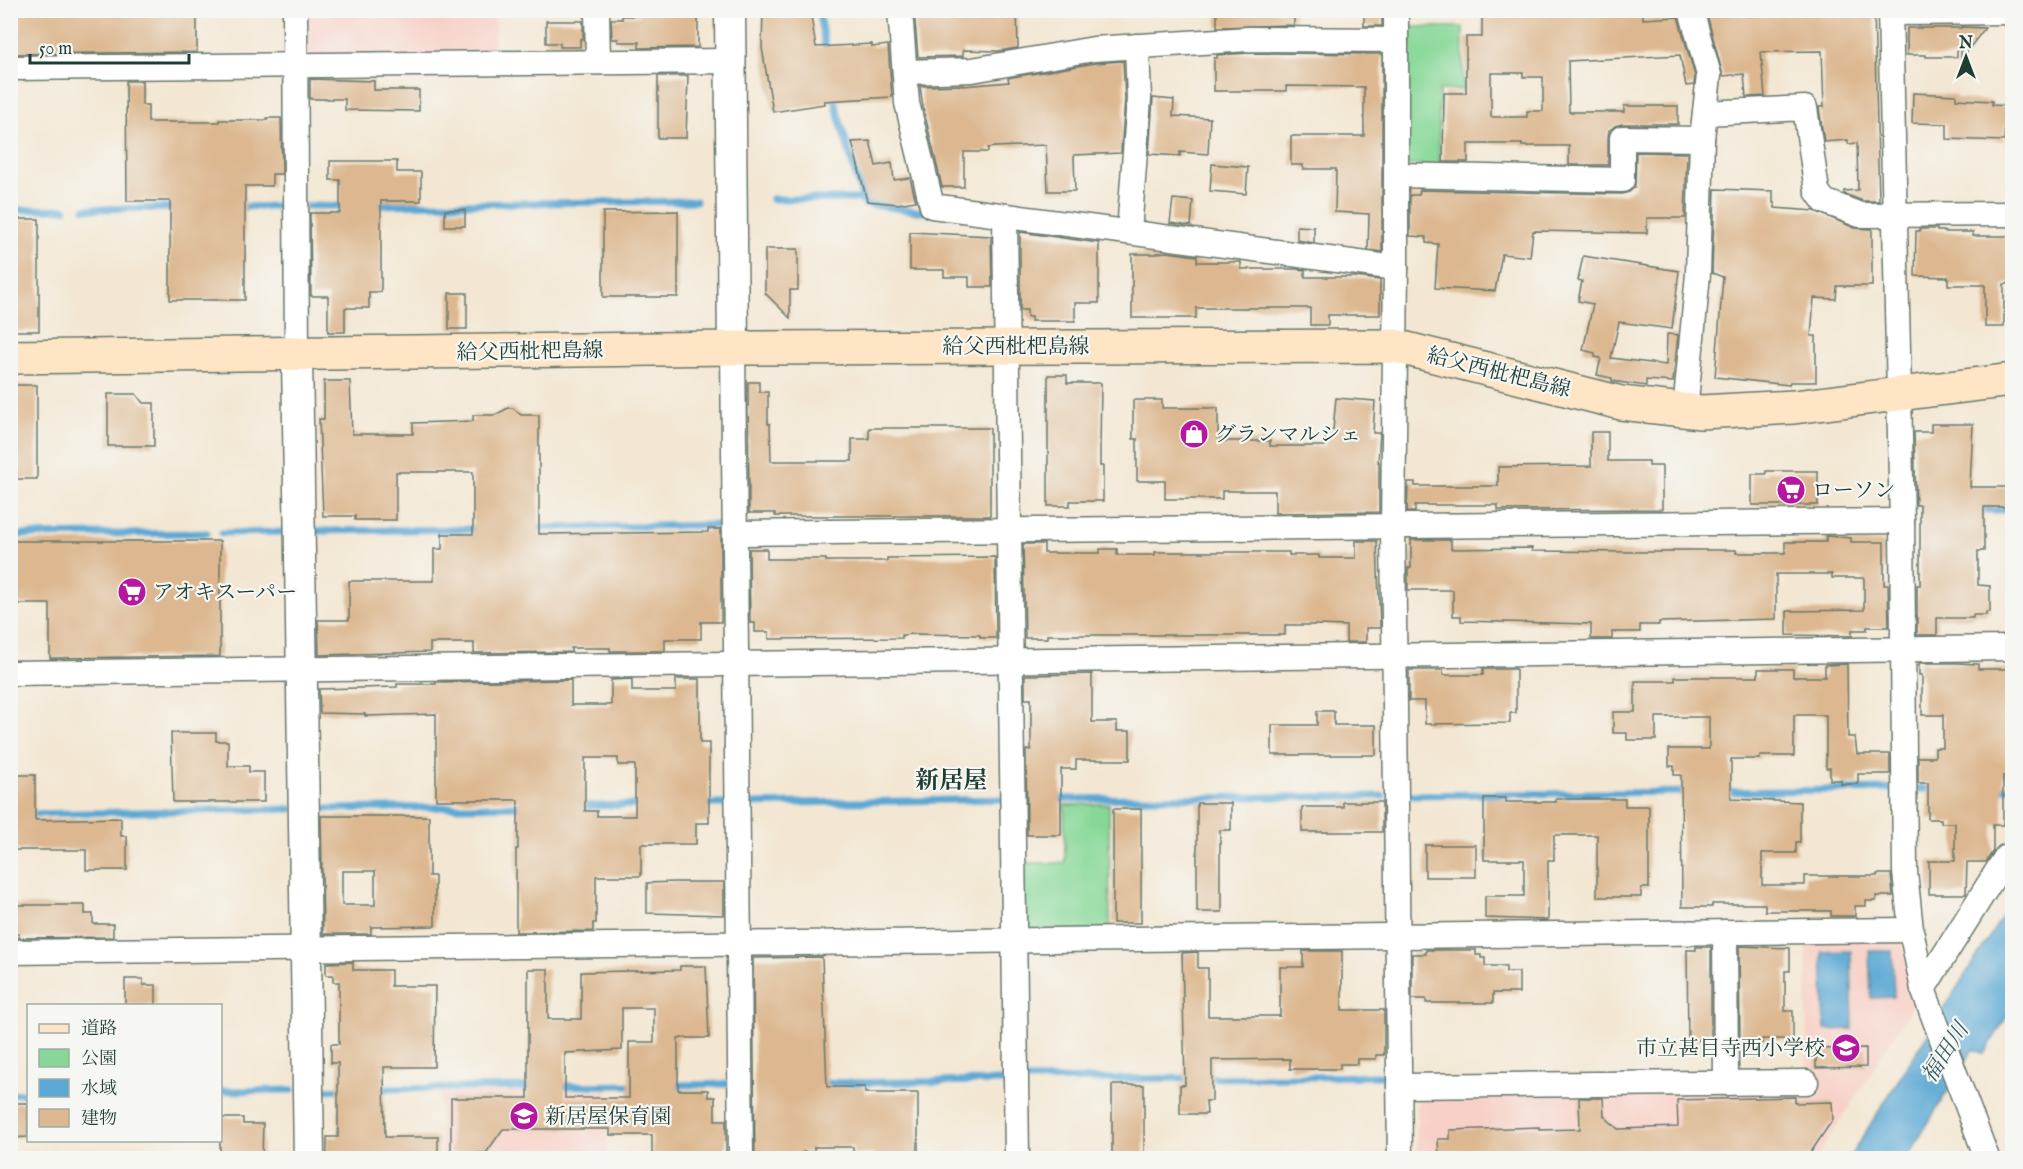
<svg xmlns="http://www.w3.org/2000/svg" width="2023" height="1169" viewBox="0 0 2023 1169" font-family="'IM FELL English','Noto Serif JP',serif">
  <style>
    .built { fill: #f7d1c7 }
    .green { fill: #87d898; stroke: #538a66; stroke-width: 1.5 }
    .water { fill: #5ca8d4; stroke: #3e7284; stroke-width: 1.5 }
    .lines { fill: none; stroke-linecap: round; stroke-linejoin: round }
    .stream { stroke: #5ca8d4; stroke-width: 7 }
    .building { fill: #dcb78f; fill-rule: evenodd }
    .minor-casing { stroke: #69786c; stroke-width: 27 }
    .tertiary-casing { stroke: #69786c; stroke-width: 33 }
    .secondary-casing { stroke: #69786c; stroke-width: 36 }
    .minor { stroke: #fff; stroke-width: 24 }
    .tertiary { stroke: #fff; stroke-width: 30 }
    .secondary { stroke: #fde5c5; stroke-width: 33 }
    .labels { text-anchor: middle; stroke-width: 4.5; stroke-linejoin: round; paint-order: stroke }
    .street-label { font-size: 21px; fill: #1f3d34; stroke: #f6f6f2 }
    .poi-label { font-size: 21px; fill: #1f3d34; stroke: #f6f6f2; text-anchor: start }
    .water-label { font-size: 22px; font-style: italic; fill: #315d64; stroke: #f6f6f2 }
    .quarter-label { font-size: 24px; font-weight: bold; fill: #1f3d34; stroke: #f6f6f2 }
  </style>
  <rect width="100%" height="100%" fill="#f6f6f2"/>
  <filter id="ink" filterUnits="userSpaceOnUse"><feTurbulence type="fractalNoise" baseFrequency=".0167" numOctaves="2"/><feDisplacementMap in="SourceGraphic" scale="12" xChannelSelector="R" yChannelSelector="G"/><feConvolveMatrix kernelMatrix="1 2 1 2 8 2 1 2 1" color-interpolation-filters="sRGB"/></filter>
  <filter id="wash" filterUnits="userSpaceOnUse"><feTurbulence type="fractalNoise" baseFrequency=".008" numOctaves="4" result="noise"/><feDisplacementMap in="SourceGraphic" scale="24" xChannelSelector="R" yChannelSelector="G"/><feGaussianBlur stdDeviation="1.35" result="paint"/><feColorMatrix in="noise" values="0 0 0 0 0 0 0 0 0 0 0 0 0 0 0 0 0 1.4 0 .05"/><feComposite in="paint" operator="in"/></filter>
  <g filter="url(#wash)">
    <rect width="100%" height="100%" fill="#f3e7d3"/>
    <g class="built">
      <path d="M302,11H495V57L314,59L302,50Z"/>
      <path d="M1894,939L1903,945L1913,986V1006L1817,1158H1417V1092L1807,1090L1806,940Z"/>
      <path d="M607,1091V1158H441L440,1092Z"/>
    </g>
    <g class="green">
      <path d="M1407,27H1463V90H1439V165H1407Z"/>
      <path d="M1109,804L1110,931L1020,932V863H1065L1064,805Z"/>
    </g>
    <g class="water">
      <path d="M2012,901V1008L1984,1054L1973,1049L1907,1158H1849Z"/>
      <path d="M1851,951L1853,1029L1825,1030L1822,952Z"/>
      <path d="M1869,951H1892L1894,997L1871,998Z"/>
    </g>
    <g class="lines">
      <g class="stream">
        <path d="M818,10L827,55"/>
        <path d="M834,93L838,114L864,204L931,213"/>
        <path d="M772,199H862"/>
        <path d="M373,205L696,201"/>
        <path d="M308,206H347"/>
        <path d="M237,207L284,206"/>
        <path d="M85,209L178,208"/>
        <path d="M10,210L65,209"/>
        <path d="M1976,510H2012"/>
        <path d="M530,528L725,525"/>
        <path d="M313,531L480,529"/>
        <path d="M222,533L283,532"/>
        <path d="M10,535L207,533"/>
        <path d="M1994,788H2012"/>
        <path d="M1919,789H1935"/>
        <path d="M1723,792L1892,789"/>
        <path d="M1406,795L1688,792"/>
        <path d="M1052,799L1383,796"/>
        <path d="M703,804H727"/>
        <path d="M745,804L1006,799"/>
        <path d="M577,806L643,805"/>
        <path d="M318,809L526,806"/>
        <path d="M26,814L291,809"/>
        <path d="M1204,1078L1384,1076"/>
        <path d="M1022,1080L1192,1078"/>
        <path d="M819,1083L1009,1081"/>
        <path d="M671,1085L731,1084"/>
        <path d="M557,1086L636,1085"/>
        <path d="M377,1089L537,1087"/>
        <path d="M321,1090L345,1089"/>
        <path d="M220,1091L292,1090"/>
        <path d="M10,1094L28,1093"/>
      </g>
    </g>
    <g id="blocks">
      <g class="building">
        <path d="M11,10H197V52L12,54Z"/>
        <path d="M639,10H698V47L639,48V42H618V39H612L611,19H622V16H639Z"/>
        <path d="M763,10H810L816,47L872,44V47L888,45L892,97L824,101L825,104L773,112L762,48Z"/>
        <path d="M914,10H1017L1018,48L998,51L963,50V56L918,57Z"/>
        <path d="M1217,10H1294V25L1217,27Z"/>
        <rect x="1364" y="10" width="18" height="16"/>
        <path d="M1482,10H1643V19L1678,17L1695,76L1694,85L1686,86L1680,55L1568,61L1569,112H1624V106H1678V124H1622L1615,126L1609,131L1608,137V165H1569V146H1522V144H1468V162H1443L1444,93H1466V37H1482ZM1491,73H1523V77H1543V111H1527V117H1491Z"/>
        <path d="M1706,10H1744L1745,16L1797,14V10H1874L1879,201H1863L1844,194V191L1858,190L1857,143L1848,144V140L1824,142L1819,107H1824L1822,51L1761,52L1765,96L1746,97L1744,74L1723,76Z"/>
        <path d="M546,21H583V39H580V47H560V43H546Z"/>
        <path d="M1961,27L1985,28L1961,59V48H1957V57H1926V55H1907V28H1961Z"/>
        <path d="M1249,53L1382,54V252L1368,250L1369,214L1335,212L1336,169H1303V165H1291V136H1364V87L1286,86V91H1214V58H1217V55Z"/>
        <path d="M1123,61L1125,99L1121,153L1074,155L1075,191H1048L1046,145L995,147L988,148V152H964V187H942L923,107L920,86L964,85V86L1009,82L1008,78L1096,63Z"/>
        <path d="M658,76H688L686,138H658Z"/>
        <path d="M310,79L374,81V90H419V111L345,110V99H310Z"/>
        <path d="M126,81H142V105H148V122H219V120H267V118H281L282,174H272V186H245V300H170V201H127Z"/>
        <path d="M1913,93L1956,95V99L1992,101V105L2013,106V126L2005,125L2004,141L1947,139V124L1912,123Z"/>
        <path d="M1153,98L1174,100L1173,116L1210,118L1208,154L1180,152V156L1149,154Z"/>
        <path d="M870,141L876,166L892,163L894,180L910,178L916,201L898,204L867,201L852,142Z"/>
        <path d="M1636,152L1687,153L1685,218H1647V233L1533,231L1530,257L1502,254L1495,291L1435,288L1438,244L1426,243V237L1410,236V195H1419L1420,190L1622,194L1629,192L1635,187Z"/>
        <path d="M330,161H397V172H421V201H381V292H369V308H345V332H328V296H311L310,213H340V180H330Z"/>
        <path d="M1212,164L1248,167L1246,194L1210,191Z"/>
        <path d="M1715,189L1773,191V203H1775V208L1815,211L1855,228L1872,229V286H1837L1836,299L1814,298L1811,336H1816V382H1790L1789,385L1715,377L1723,277L1712,273Z"/>
        <path d="M1173,199L1193,201L1191,226L1170,223Z"/>
        <rect x="445" y="210" width="20" height="16"/>
        <path d="M678,211V297H603V212Z"/>
        <rect x="10" y="219" width="29" height="112"/>
        <path d="M1297,226L1314,227V243L1297,240Z"/>
        <path d="M1920,229H1937V231H1944V232H1973V236H2013V284H2004V327H1985V285H1948V277L1915,276L1916,231H1920Z"/>
        <path d="M910,232L991,236L992,287H969V277H944V270H910Z"/>
        <path d="M1020,232L1099,243V303H1075V321H1031V317H1027V310H1020Z"/>
        <path d="M765,249H798V290H790V318L765,293Z"/>
        <path d="M1167,252L1197,256V262H1241V269H1298L1305,270V277H1354L1380,280V315H1328V325H1310V308H1196V318H1132V254H1157V253Z"/>
        <path d="M1583,256L1679,271L1672,329L1619,322L1611,358L1666,365L1667,334L1678,335L1673,382L1646,380V386L1612,381V378L1597,375L1601,358L1595,357V353L1583,350L1593,304L1578,301L1582,281L1578,280Z"/>
        <rect x="449" y="293" width="18" height="36"/>
        <path d="M1048,375H1067V383H1101L1100,449V466H1103V501H1070V506H1048Z"/>
        <path d="M324,381H350L352,434H413V423L473,421V415H495L508,408H513L521,415H539V534L708,532V529H721V622H701V639H665V651H610V648H571V652L474,653V643H430V652L319,655L318,620H349V581H434V549H442V534H473V472H396V520H355V516H323L319,419H324Z"/>
        <path d="M748,382H759V392H768V424H770L771,461H852V439H869V428H990V516H775V513H749Z"/>
        <rect x="10" y="385" width="27" height="94"/>
        <path d="M108,394H136L143,403H154V446H108Z"/>
        <path d="M1336,398L1375,401L1373,433H1380L1378,462H1379V512L1275,513V491H1222V499H1165V481H1137V439H1133V400H1162V408H1218V438H1223V441H1270V446H1325L1326,429L1333,430Z"/>
        <path d="M1931,424H1973L1970,487H2007V507H1984V551H1978V585L1990,586V612H1986V615H1973V618H1937V635H1917V585H1920V505H1916L1914,432H1931Z"/>
        <path d="M1591,432H1608V461H1649V466H1662V509L1498,510V505H1415V512H1407L1408,482H1415V486H1498V467L1591,466Z"/>
        <path d="M1766,471H1818V505H1752V474H1766Z"/>
        <path d="M1826,536L1851,538V542H1884V585H1888L1889,627H1867V630H1852V636L1787,635V611L1864,610V578H1832V574H1776V619L1659,622V625H1640V632H1612V639H1591V624L1461,621V616H1453V590H1408V568H1411V540H1451V549L1532,548V551L1636,552H1673V550H1736V553H1785V542H1826Z"/>
        <path d="M12,541H220V656L50,658V604H12Z"/>
        <path d="M1356,541H1377L1380,628H1366V642H1346V626L1318,625H1285V635H1047V638H1025L1023,544H1044V553H1100V549H1117V555H1155V552H1289V555H1319V558H1356Z"/>
        <path d="M749,549H767V559H826V561H887V558L995,557L996,638H983L980,637V635L913,634L902,635V638L769,639V632H755V623H750Z"/>
        <path d="M1919,663H1957L1978,664V669H2010L2013,776H2003V825H1993V851L1986,862H1967L1966,894H1929V861H1955V823H1941V819H1928V783H1918V757H1935V748H1943V715H1922V675H1919Z"/>
        <path d="M1847,664L1848,737H1855L1857,754H1890V774H1858V784H1841V780H1830V768H1826V715H1794V756H1760V759H1731V799L1800,802V842H1796V853H1762V885H1805V876H1877V874H1891L1893,896H1876V901H1866V906H1855V916H1831V911H1765V904H1712V907H1682L1681,775H1674V766H1669V749H1709V717H1656V740H1627V733H1613V712H1635V681H1675V677H1758V669H1793V677H1825V665Z"/>
        <path d="M1483,669H1516V713H1510V723L1425,724V701H1409V670H1443V675H1483Z"/>
        <path d="M1092,674V722H1117V731H1130V760H1076V769H1061V835H1027L1026,750H1031V699H1025V675Z"/>
        <path d="M632,679V691H676V679H700V743H709V823H696V844H641V876H596V923H593V931L516,932V849H518V800H436V714L365,716V714L320,713L319,689L397,687V684H436V682L571,680V705H611V680ZM585,758H618V765H635V816H597V811H585Z"/>
        <path d="M1317,711H1334V725H1376V755H1272V725H1317Z"/>
        <path d="M171,733H216V741H228V766H249V772H264V802H173Z"/>
        <path d="M10,775H35V820L121,818V836H127V870H86V850H10Z"/>
        <path d="M1484,798H1506V802H1556V799H1625V806H1649V888H1641V897H1597V835H1554V860H1548V920L1485,918V896H1524V860H1484Z"/>
        <path d="M1343,802H1382V832H1302V807H1343Z"/>
        <path d="M1197,803H1231V830H1220V892H1222V912H1197Z"/>
        <rect x="1113" y="809" width="28" height="114"/>
        <path d="M321,816H429V876H435V926L371,927V934H323ZM342,871H375V905H342Z"/>
        <rect x="1425" y="845" width="51" height="32"/>
        <path d="M675,882H724V915L647,913V883Z"/>
        <path d="M12,905H85V914H93V924H113V937L19,938V934H12Z"/>
        <path d="M1739,946L1790,948V971H1785V1011H1793V1039H1762V1043H1740Z"/>
        <path d="M1696,947H1711V1040H1688L1687,950H1696Z"/>
        <path d="M1426,950H1476V955H1481V958H1485V966H1506V972H1519V993H1493V1003H1426V999H1412V954H1426Z"/>
        <path d="M1303,951H1342V1010H1384V1055H1376V1059H1357V1064H1340V1069H1290V1059L1212,1060V1101H1206L1207,1114H1180V1085H1185L1182,953L1198,952V968H1208V1016H1280V967H1303Z"/>
        <path d="M822,957L827,1087H865V1093H918V1158H876V1154H853V1147H814V1152H803V1156H755L753,958Z"/>
        <path d="M353,962V970H391V986H435L434,1067H384L385,1137H438V1158H327V1137H338V1063H331V1044H339V982H333V975H326V963Z"/>
        <path d="M680,966H706L709,1038H678V1090H708V1097H715V1120H726V1158H652V1135H610V1129H503L486,1153H451V1098H528V969H548V1019H581V972L680,970ZM622,1008H654V1042H629V1098H565V1053L622,1050Z"/>
        <path d="M125,979H143V985H156V1005H125Z"/>
        <path d="M1866,1048V1067L1816,1068V1049Z"/>
        <rect x="1112" y="1085" width="32" height="73"/>
        <path d="M1795,1097V1103L1832,1102L1833,1119L1807,1158H1439L1438,1139H1450V1130L1539,1127V1130L1580,1129L1579,1098H1603L1604,1116L1618,1129L1678,1127L1677,1100Z"/>
        <path d="M10,1103H28V1137L10,1138Z"/>
        <path d="M220,1118H243V1124H263L262,1158H220Z"/>
      </g>
    </g>
  </g>
  <g filter="url(#ink)">
    <use href="#blocks" fill-opacity="0" stroke="#69786c" stroke-width="1.5"/>
    <g class="lines">
      <g class="minor-casing">
        <g id="minor">
          <path d="M295,10L297,354"/>
          <path d="M597,10L598,62"/>
          <path d="M900,10L907,103L932,206L1396,268"/>
          <path d="M1396,10V268L1393,526L1400,1158"/>
          <path d="M1890,10L1902,521L1905,872L1911,930L1923,989L1987,1158"/>
          <path d="M1890,13L2012,12"/>
          <path d="M10,68L731,61"/>
          <path d="M905,72L972,70L1094,49L1249,39L1396,40"/>
          <path d="M1705,113L1805,108L1817,191L1824,201L1860,215L2012,214"/>
          <path d="M1396,175L1622,180V138L1702,139"/>
          <path d="M1005,216L1017,1158"/>
          <path d="M1129,232L1139,99L1137,46"/>
          <path d="M733,348L741,1158"/>
          <path d="M1685,411L1698,274L1702,139L1709,75L1691,10"/>
          <path d="M735,533L1902,521"/>
          <path d="M10,673L2012,648"/>
          <path d="M1725,932L1726,1083"/>
          <path d="M10,952L1911,930"/>
          <path d="M1923,989L2006,857"/>
          <path d="M1399,1086L1806,1082"/>
        </g>
      </g>
      <g class="tertiary-casing">
        <g id="tertiary">
          <path d="M730,10L733,348"/>
          <path d="M297,354L309,1158"/>
        </g>
      </g>
      <g class="secondary-casing">
        <path id="secondary" d="M10,357L733,348L1395,346L1621,403L1701,412L1794,407L2012,380"/>
      </g>
      <use href="#minor" class="minor"/>
      <use href="#tertiary" class="tertiary"/>
      <use href="#secondary" class="secondary"/>
    </g>
  </g>
  <defs>
    <g id="shop-disc" transform="scale(1.5)"><circle r="9.5" fill="#b5179e" stroke="#f6f6f2"/><path d="M-5-2.5h2.3a2.7 3.5 0 0 1 5.4 0H5L5.5 6h-11ZM-1.5-2.5h3a1.5 2.3 0 0 0-3 0Z" fill="#fff"/></g>
    <g id="supermarket-disc" transform="scale(1.5)"><circle r="9.5" fill="#b5179e" stroke="#f6f6f2"/><path d="M-6-5.5h2.5l.6 2H6L4.5 2H-2.5L-4.4-4H-6ZM-1.5 3.2a1.3 1.3 0 1 0 .1 0ZM3 3.2a1.3 1.3 0 1 0 .1 0Z" fill="#fff"/></g>
    <g id="school-disc" transform="scale(1.5)"><circle r="9.5" fill="#b5179e" stroke="#f6f6f2"/><path d="M0-5L7-2L0 1L-7-2ZM-4 1L0 2.5L4 1V4Q0 6-4 4Z" fill="#fff"/></g>
  </defs>
  <g fill-rule="evenodd">
    <use href="#shop-disc" x="1194" y="434"/>
    <use href="#supermarket-disc" x="1791" y="490"/>
    <use href="#supermarket-disc" x="132" y="592"/>
    <use href="#school-disc" x="1846" y="1048"/>
    <use href="#school-disc" x="524" y="1116"/>
  </g>
  <g class="labels">
    <g class="street-label">
      <text x="1016" y="353">給父西枇杷島線</text>
      <text transform="translate(530 351) rotate(-1)" y="7">給父西枇杷島線</text>
      <text transform="translate(1499 372) rotate(14)" y="7">給父西枇杷島線</text>
    </g>
    <g class="poi-label">
      <text x="1215" y="441">グランマルシェ</text>
      <text x="1812" y="497">ローソン</text>
      <text x="153" y="599">アオキスーパー</text>
      <text x="1825" y="1055" text-anchor="end">市立甚目寺西小学校</text>
      <text x="545" y="1123">新居屋保育園</text>
    </g>
    <g class="water-label">
      <text transform="translate(1944 1052) rotate(-57)" y="8">福田川</text>
    </g>
    <g class="quarter-label">
      <text x="951" y="788">新居屋</text>
    </g>
  </g>
  <rect width="2023" height="1169" fill="none" stroke="#f6f6f2" stroke-width="36"/>
  <rect x="27" y="1004" width="195" height="138" fill="#f6f6f2" stroke="#a0aca6" stroke-width="1.5"/>
  <rect x="39" y="1024" width="30" height="9" fill="#fde5c5" stroke="#a0aca6" stroke-width="1.5"/>
  <text x="81" y="1034" font-size="18" fill="#1f3d34">道路</text>
  <rect x="39" y="1049" width="30" height="18" fill="#87d898" stroke="#a0aca6" stroke-width="1.5"/>
  <text x="81" y="1064" font-size="18" fill="#1f3d34">公園</text>
  <rect x="39" y="1079" width="30" height="18" fill="#5ca8d4" stroke="#a0aca6" stroke-width="1.5"/>
  <text x="81" y="1094" font-size="18" fill="#1f3d34">水域</text>
  <rect x="39" y="1109" width="30" height="18" fill="#dcb78f" stroke="#a0aca6" stroke-width="1.5"/>
  <text x="81" y="1124" font-size="18" fill="#1f3d34">建物</text>
  <g transform="translate(1966 57)" stroke="#f6f6f2" stroke-width="4.5" paint-order="stroke">
  <path d="M0-4.5L10 22L0 15L-10 22Z" fill="#1f3d34"/>
  <text y="-9" font-size="16" font-weight="bold" text-anchor="middle" fill="#1f3d34">N</text>
  </g>
  <path d="M30 54v9h159v-9" fill="none" stroke="#1f3d34" stroke-width="3"/>
  <text x="39" y="54" font-size="18" fill="#1f3d34" stroke="#f6f6f2" stroke-width="4.5" paint-order="stroke">50 m</text>
</svg>
